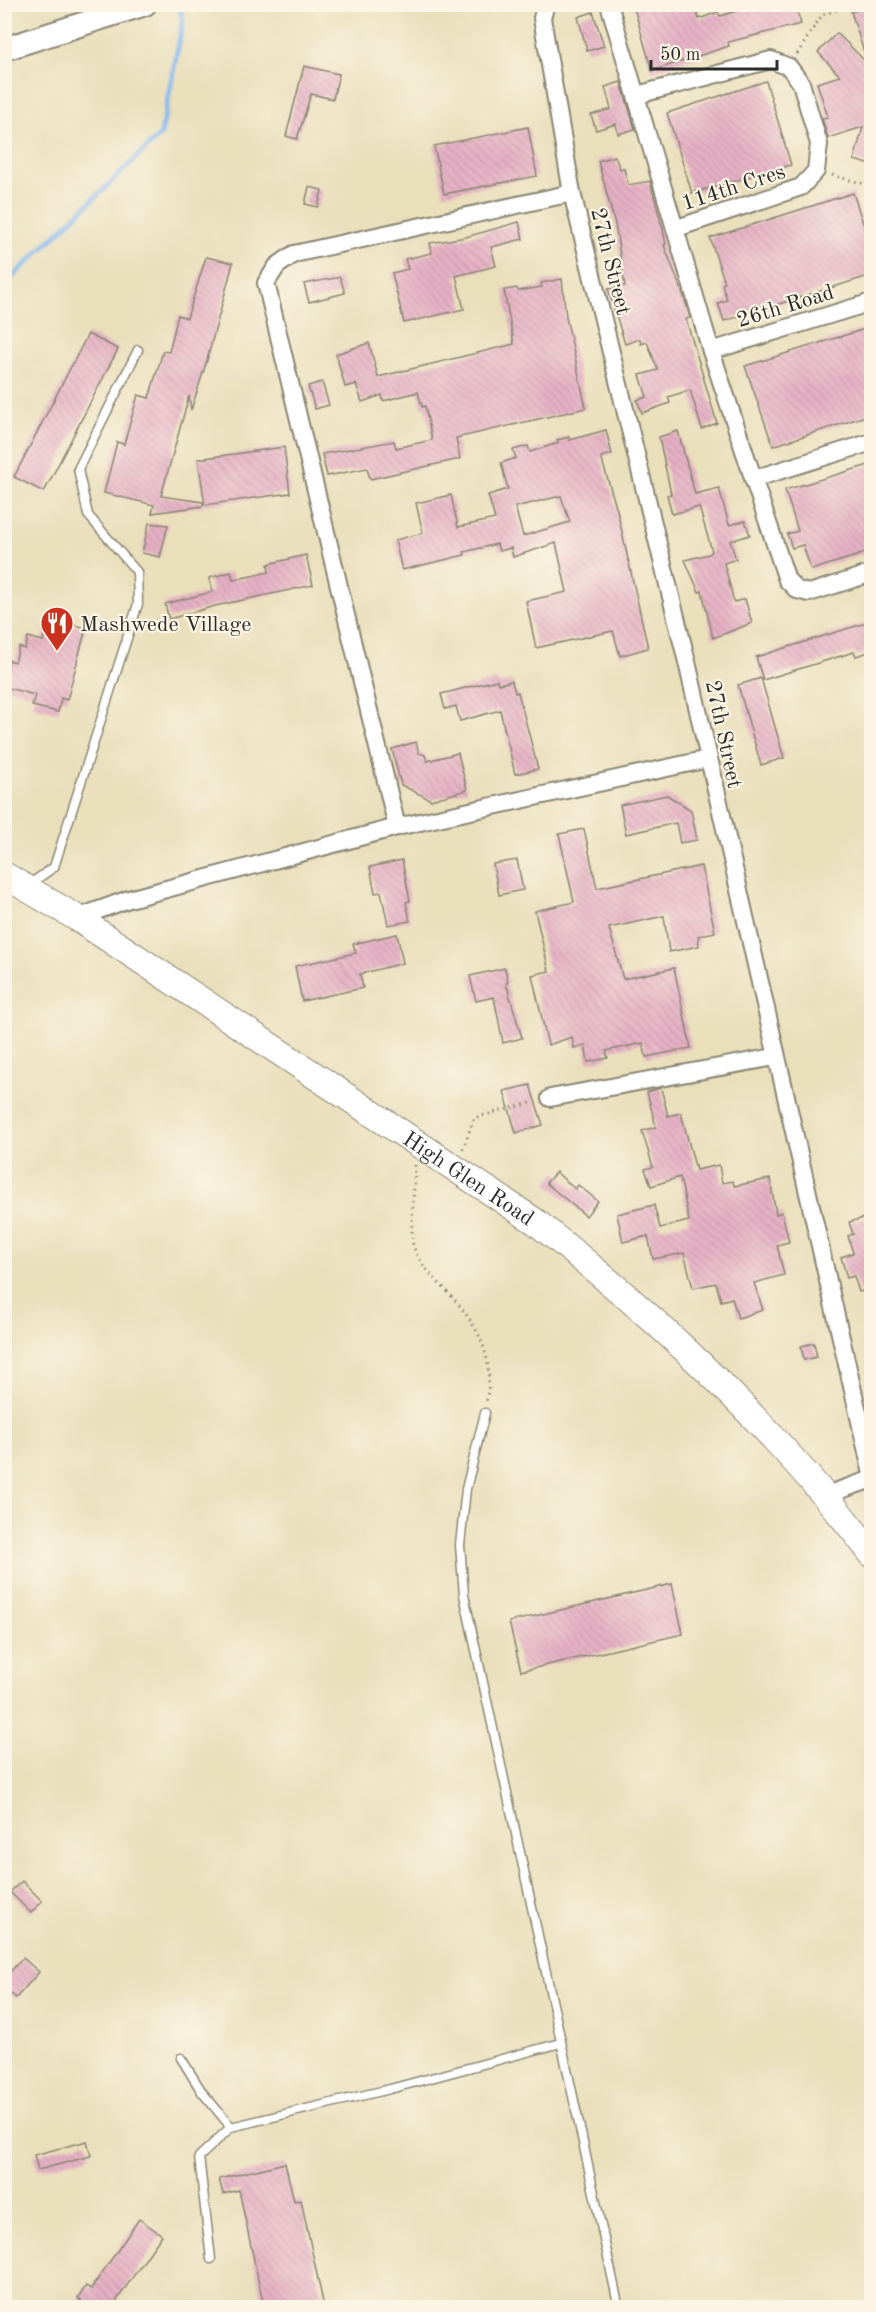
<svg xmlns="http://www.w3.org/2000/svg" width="876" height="2312" viewBox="0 0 876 2312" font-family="'Old Standard TT',serif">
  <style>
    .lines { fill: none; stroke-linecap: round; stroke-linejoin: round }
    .stream { stroke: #80b6ef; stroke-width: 5 }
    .building { fill: url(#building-back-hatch); fill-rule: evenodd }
    .lane-casing { stroke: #8a8573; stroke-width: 11 }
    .street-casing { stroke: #8a8573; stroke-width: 20 }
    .secondary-casing { stroke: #8a8573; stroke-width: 26 }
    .primary-casing { stroke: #8a8573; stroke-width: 28 }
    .path { stroke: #8a8573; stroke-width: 3; stroke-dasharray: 1.5 4.5; stroke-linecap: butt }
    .lane { stroke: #fff; stroke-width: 8 }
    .street { stroke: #fff; stroke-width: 16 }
    .secondary { stroke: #fff; stroke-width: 22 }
    .primary { stroke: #fff; stroke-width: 26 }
    .labels { text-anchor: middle; stroke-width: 4.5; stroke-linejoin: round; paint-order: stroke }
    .street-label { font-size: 22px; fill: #2b2b2b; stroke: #fcf5e5 }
    .poi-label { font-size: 22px; fill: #2b2b2b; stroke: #fcf5e5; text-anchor: start }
  </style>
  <defs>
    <pattern id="building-back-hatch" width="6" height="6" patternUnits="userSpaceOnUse" patternTransform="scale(1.5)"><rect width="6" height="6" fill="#e6b1c5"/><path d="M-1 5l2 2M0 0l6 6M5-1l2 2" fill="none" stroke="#c598a9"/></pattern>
  </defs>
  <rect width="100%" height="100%" fill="#fcf5e5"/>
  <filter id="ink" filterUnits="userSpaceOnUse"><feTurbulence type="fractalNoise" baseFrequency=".0167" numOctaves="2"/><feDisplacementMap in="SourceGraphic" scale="12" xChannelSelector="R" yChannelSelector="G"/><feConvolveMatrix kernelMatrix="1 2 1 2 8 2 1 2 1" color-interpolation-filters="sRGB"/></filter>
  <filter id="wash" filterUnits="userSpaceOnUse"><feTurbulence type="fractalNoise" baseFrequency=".008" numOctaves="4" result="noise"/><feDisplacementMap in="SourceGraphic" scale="24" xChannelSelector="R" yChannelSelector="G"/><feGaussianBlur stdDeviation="1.35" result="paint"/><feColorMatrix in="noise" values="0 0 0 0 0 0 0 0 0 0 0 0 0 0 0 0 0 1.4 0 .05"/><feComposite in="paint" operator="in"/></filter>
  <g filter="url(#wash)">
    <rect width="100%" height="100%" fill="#e9dfbb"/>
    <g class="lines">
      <path class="stream" d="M4,285L161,134L183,21L179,4"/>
    </g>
    <g id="blocks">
      <g class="building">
        <path d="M633,4H694L699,19L718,12L720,16L760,4H795L801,24L728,42L729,46L652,71Z"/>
        <path d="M872,6L870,66L872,165L854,160L863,127L828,138L822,118L828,117L817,83L840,76L818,52L837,33L868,64L851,12Z"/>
        <path d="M593,12L604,46L587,51L578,17Z"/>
        <path d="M304,66L339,74L333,99L311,94L297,139L286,136Z"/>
        <path d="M766,81L791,165L692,193L667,113Z"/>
        <path d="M621,82L635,129L618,134L616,124L596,130L591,115L611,109L605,87Z"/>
        <path d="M528,127L537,176L444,194L434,146Z"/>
        <path d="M615,156L620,169L624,168L628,185L650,181L663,230L666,244L664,245L684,297L690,318L686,319L717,423L702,429L690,390L668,397L670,403L642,413L637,400L647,397L640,375L658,370L647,342L641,344L640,339L625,344L608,289L625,286L615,224L598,161Z"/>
        <path d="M309,187L322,190L318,207L305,204Z"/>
        <path d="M853,193L872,250V275L724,321L718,303L727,300L722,284L725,283L710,238Z"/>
        <path d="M519,222L523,239L491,247L496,266L456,276L464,309L404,323L392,273L408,269L405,259L432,253L430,243L466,237Z"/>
        <path d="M206,257L233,263L207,360L191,410L189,396L161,496L203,502V506L152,513L154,505L104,493L117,442L124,444L138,395L149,398L163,351L169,352L178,315L187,318Z"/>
        <path d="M340,277L345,293L309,302L304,284Z"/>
        <path d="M562,279L566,317L586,408L456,438L460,459L370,479L367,468L327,476L322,454L394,441L396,448L432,440L425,406L422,407L418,392L383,401L382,395L362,402L356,384L345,387L336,354L369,343L378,377L514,344L504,290L517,288L518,291L542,287L541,283Z"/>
        <path d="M865,329L872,350V414L773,446L745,366Z"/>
        <path d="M88,334L118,349L44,492L14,477Z"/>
        <path d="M322,382L329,405L315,409L308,386Z"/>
        <path d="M606,430L612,454L601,457L617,510L648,648L620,656L613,631L536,648L526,601L567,592L556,543L513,557L511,548L499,551L497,544L464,552L465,555L402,570L395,540L423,533L416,503L451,495L458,527L495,519L488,495L508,489L501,463L516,458L513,450L528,446L530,452L558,443L557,440L569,437L570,440ZM561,496L570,522L523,536L515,507Z"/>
        <path d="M678,431L695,494L719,488L729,525L745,521L750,535L730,541L736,559L724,563L734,602L745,599L752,623L713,638L702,591L699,592L685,560L709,554L712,551L699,507L672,514L667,495L671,494L659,437Z"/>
        <path d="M284,447L290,493L205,505L198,459Z"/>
        <path d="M872,464V551L811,570L803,545L792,548L787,534L798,531L785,490Z"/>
        <path d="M149,523L168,525L160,557L142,553Z"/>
        <path d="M306,555L313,585L215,606L169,619L165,604L212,592L209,578L231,572L233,580L269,572L268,564Z"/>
        <path d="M48,618L86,628L67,700L61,698L58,712L32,706L35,695L4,687L9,660L15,662L19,647L25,649L28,637L43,641Z"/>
        <path d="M872,621V651L856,656L854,652L763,680L756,657Z"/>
        <path d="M761,678L784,758L761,765L738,685Z"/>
        <path d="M497,680L498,684L512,681L515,693L518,692L538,769L515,774L500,710L460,721L456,706L445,709L441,694Z"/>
        <path d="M416,742L419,753L425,755L427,761L458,753L467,790L431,800L401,785L392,749Z"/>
        <path d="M667,795L691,810L697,840L680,843L676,823L626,834L620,805Z"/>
        <path d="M584,829L597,888L701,866L715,932L698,936L699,946L669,952L664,916L609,928L623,979L674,968L691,1048L646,1057L643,1043L606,1051L608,1058L588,1062L585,1045L574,1048L572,1037L548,1045L532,975L549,971L535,911L574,902L559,834Z"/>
        <path d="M402,860L410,901L406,902L410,921L388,925L381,892L375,893L370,867Z"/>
        <path d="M517,860L523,890L499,895L493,864Z"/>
        <path d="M397,934L403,963L360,974L363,988L302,1001L295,966L356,953L353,944Z"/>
        <path d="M505,968L508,982L506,983L522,1038L503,1043L494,997L476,1001L470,976Z"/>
        <path d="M530,1085L543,1125L516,1133L504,1091Z"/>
        <path d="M661,1088L668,1116L681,1113L696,1170L719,1165L722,1183L733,1181L734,1186L770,1179L776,1214L782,1212L789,1242L777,1245L784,1275L754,1283L763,1310L738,1318L732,1298L721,1301L716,1283L693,1288L684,1253L653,1259L648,1236L623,1242L617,1214L654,1205L660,1228L689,1221L680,1177L651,1186L645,1169L653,1167L642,1131L656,1127L647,1092Z"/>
        <path d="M556,1172L575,1189L578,1185L598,1201L586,1216L546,1183Z"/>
        <path d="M868,1217L872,1227V1288L859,1292L854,1276L847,1278L841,1257L853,1253L848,1236L853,1234L849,1222Z"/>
        <path d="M814,1343L817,1357L804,1360L801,1346Z"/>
        <path d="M672,1584L683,1634L521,1671L509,1622Z"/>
        <path d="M22,1881L42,1901L31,1913L10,1892Z"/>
        <path d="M23,1958L39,1972L16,1998L4,1988V1978Z"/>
        <path d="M87,2141L91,2156L38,2170L34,2155Z"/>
        <path d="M285,2163L294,2201L301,2200L324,2307H264L239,2190L223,2194L219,2179Z"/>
        <path d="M139,2219L162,2235L112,2307H76L81,2300L78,2298L86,2286L91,2289Z"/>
      </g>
    </g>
  </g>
  <g filter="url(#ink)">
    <use href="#blocks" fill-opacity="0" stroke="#8a8573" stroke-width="1.5"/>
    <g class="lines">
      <g class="lane-casing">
        <g id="lane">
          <path d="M27,886L54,867L138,604L137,572L88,515L78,469L138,350"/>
          <path d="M485,1413L466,1489L460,1545L464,1595L619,2308"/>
          <path d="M181,2058L202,2092L231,2127L390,2089L561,2043"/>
          <path d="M211,2259L199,2157L231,2127"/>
        </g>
      </g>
      <g class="street-casing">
        <g id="street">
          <path d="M546,4L542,18L572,193L687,662L872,1474"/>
          <path d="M609,4L711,351L787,580L797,590L809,593L872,573"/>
          <path d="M637,95L771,60L789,67L801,83L819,144L816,171L801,187L677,228"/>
          <path d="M711,351L872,302"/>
          <path d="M753,479L872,442"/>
          <path d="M397,827L266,283L277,266L294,254L572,193"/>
          <path d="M77,918L129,899L397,827L708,759"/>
          <path d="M550,1098L775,1057"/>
          <path d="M826,1495L872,1479"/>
        </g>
      </g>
      <g class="secondary-casing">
        <path id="secondary" d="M4,49L145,4"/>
      </g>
      <g class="primary-casing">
        <g id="primary">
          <path id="s1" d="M4,875L77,918L536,1222C661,1320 775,1428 872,1554"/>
        </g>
      </g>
      <g class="path">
        <path d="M797,54L822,15L856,4"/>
        <path d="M832,175L872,186"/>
        <path d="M463,1149L474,1118L534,1102"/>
        <path d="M415,1165C415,1182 409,1236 414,1248C420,1264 432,1276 444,1288C477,1324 496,1353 486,1403"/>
      </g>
      <use href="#lane" class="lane"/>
      <use href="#street" class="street"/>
      <use href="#secondary" class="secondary"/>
      <use href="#primary" class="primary"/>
    </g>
  </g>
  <defs>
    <g id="restaurant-pin" transform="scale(1.725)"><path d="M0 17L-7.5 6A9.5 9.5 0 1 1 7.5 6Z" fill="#c8321e" stroke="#fcf5e5"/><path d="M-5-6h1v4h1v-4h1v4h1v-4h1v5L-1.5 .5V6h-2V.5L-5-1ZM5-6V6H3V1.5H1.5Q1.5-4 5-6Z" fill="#fff"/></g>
  </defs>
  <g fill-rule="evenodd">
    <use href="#restaurant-pin" x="57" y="623"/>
  </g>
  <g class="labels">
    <g class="street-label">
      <text transform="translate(733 186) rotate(-18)" y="8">114th Cres</text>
      <text transform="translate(612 261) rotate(76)" y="8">27th Street</text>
      <text transform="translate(785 305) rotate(-17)" y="8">26th Road</text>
      <text transform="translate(725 734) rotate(78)" y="8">27th Street</text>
      <text dy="8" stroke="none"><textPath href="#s1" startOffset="555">High Glen Road</textPath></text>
    </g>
    <g class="poi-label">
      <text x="80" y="631">Mashwede Village</text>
    </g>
  </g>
  <rect width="876" height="2312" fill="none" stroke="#fcf5e5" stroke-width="24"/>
  <path d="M651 60v9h126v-9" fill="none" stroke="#2b2b2b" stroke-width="3"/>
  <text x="660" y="60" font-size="18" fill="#2b2b2b" stroke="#fcf5e5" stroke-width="4.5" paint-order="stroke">50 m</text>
</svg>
